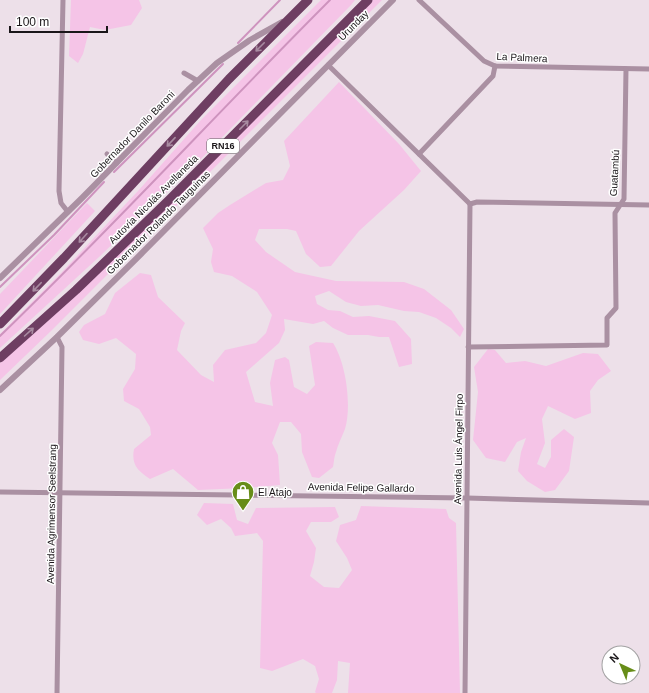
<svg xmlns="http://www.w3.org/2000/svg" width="649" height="693" viewBox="0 0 649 693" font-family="Arial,sans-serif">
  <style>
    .green { fill: #f5c4e7 }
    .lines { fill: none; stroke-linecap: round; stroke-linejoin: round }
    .stream { stroke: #ce93be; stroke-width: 2 }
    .minor { stroke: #aa90a2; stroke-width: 5 }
    .tertiary { stroke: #aa90a2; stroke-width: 6 }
    .trunk { stroke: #6e3e62; stroke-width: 9 }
    .oneway { stroke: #a88ba1 }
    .labels { text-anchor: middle; stroke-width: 3; stroke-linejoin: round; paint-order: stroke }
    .shield { fill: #fff; stroke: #5f5c5e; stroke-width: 1 }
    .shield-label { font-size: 9px; font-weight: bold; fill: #1a1619 }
    .street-label { font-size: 10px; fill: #1a1619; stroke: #fff }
    .poi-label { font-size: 10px; fill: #1a1619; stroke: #fff; text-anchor: start }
  </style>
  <rect width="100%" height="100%" fill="#ede0e9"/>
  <g class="green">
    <path d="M71,0H139L142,8L131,25L105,30L90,27L83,54L78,63L69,56Z"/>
    <path d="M321,0H355L351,5L197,163L99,257L0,348V334L61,273L138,191L201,120Z"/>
    <path d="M372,0H382L51,331L0,380V363L71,299Z"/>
    <path d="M339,82L399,144L421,171L404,190L359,231L331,266L320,267L306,254L296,231L287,229H259L255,240L266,252L295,272L336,281L404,282L424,289L451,310L464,329L460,337L451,328L436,318L419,312L404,311L378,305L361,306L346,302L329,291L315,296L317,304L328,310L340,311L353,317L369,316L395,321L411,339L412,364L399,367L389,337H379L368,335H348L333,328L324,321L313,324L284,319L285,330L279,343L246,372L255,402L273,406L270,383L275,360L285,357L289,360L294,387L307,394L315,385L309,346L316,342L333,343C346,363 352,406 345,429C342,437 338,444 336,452C334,457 334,462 333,467L319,478L312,477L302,452L301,434L291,422H280L272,443L278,455L280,485L244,488L198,490L173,469L150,479C138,471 131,465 134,449L151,435L150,427L139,409L124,401L123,389L135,369L136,354L116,338L99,344L83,340L79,332L84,325L105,314L115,293L140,273L151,275L158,297L185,323L181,331L177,350L201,375L214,382L213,365L225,350L256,343L266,333L272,315L257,292L232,276L214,272L211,262L213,249L203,228L218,213L230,205L266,183L283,180L290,166L284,141Z"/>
    <path d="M87,203L95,211L0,314V294Z"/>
    <path d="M488,349L495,350L506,363L525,361L546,366L583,353L598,354L611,371L598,380L590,391L591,413L575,419L548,406L542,419L545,443L537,464L545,468L551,457V440L564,429L574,437L569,471L555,490L545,492L527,481L518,471L521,452L526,438L517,442L505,462L486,458L473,440L478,392L474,367Z"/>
    <path d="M204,503L233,504L237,520L248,524L256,508L335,507L339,517L331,522H311L306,531L316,548L314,562L310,576L324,587L339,588L352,570L347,558L336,541L340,525L356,520L361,506L446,509L449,518L456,523L460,693H348L350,663L338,661L337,680L332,693H316L315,692L319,679L315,666L303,659L272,671L260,668L263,541L257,533L235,536L231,528L221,519L207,525L197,515Z"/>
  </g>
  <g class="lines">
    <g class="stream">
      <path d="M238,43L280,0"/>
      <path d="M114,172L223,64"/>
      <path d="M0,287L54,235L104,182"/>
      <path d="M0,336C113,227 219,111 330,0"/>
    </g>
    <g class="minor">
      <path d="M63,0L59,191L61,203L68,212"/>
      <path d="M419,0L484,61L495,66L649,69"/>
      <path d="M328,65L470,204"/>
      <path d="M184,73L198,81"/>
      <path d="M107,154L117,163"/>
      <path d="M419,154L493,76L495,66"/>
      <path d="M470,204L477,202L649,205"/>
      <path d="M57,337L62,347L57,693"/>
      <path d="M468,347L607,345V318L616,308L615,213L624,199L626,69"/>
      <path d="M0,492L467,498L649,503"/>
      <path d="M465,693L470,204"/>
    </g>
    <g class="tertiary">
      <path d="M0,278L82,198L188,90L217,63L250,40L282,22"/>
      <path d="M0,390L57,337L141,254L393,0"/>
    </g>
    <g class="trunk">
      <path d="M0,324L64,258L229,79L308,0"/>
      <path d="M0,358L76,290L169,200L368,0"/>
    </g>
  </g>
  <defs><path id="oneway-shaft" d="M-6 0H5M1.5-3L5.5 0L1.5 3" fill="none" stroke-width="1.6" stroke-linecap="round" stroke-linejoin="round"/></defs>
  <g class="oneway">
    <use href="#oneway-shaft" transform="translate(260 47) rotate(135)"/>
    <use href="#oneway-shaft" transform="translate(244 125) rotate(-45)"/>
    <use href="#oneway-shaft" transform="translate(171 142) rotate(133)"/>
    <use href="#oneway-shaft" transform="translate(83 238) rotate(132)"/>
    <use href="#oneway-shaft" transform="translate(37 287) rotate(134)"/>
    <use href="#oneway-shaft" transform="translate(29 332) rotate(-42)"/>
  </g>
  <defs>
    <g id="shop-pin" transform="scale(1.15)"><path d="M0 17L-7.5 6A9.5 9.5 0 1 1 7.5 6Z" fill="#678d18" stroke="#fff"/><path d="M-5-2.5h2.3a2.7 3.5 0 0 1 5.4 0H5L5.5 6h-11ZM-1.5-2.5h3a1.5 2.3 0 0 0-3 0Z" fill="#fff"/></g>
  </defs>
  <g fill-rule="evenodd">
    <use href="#shop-pin" x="243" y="492"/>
  </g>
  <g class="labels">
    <rect class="shield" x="207" y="139" width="32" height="14" rx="3"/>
    <g class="shield-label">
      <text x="223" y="149">RN16</text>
    </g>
    <g class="street-label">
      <text transform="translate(353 25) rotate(-45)" y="4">Urunday</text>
      <text transform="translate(522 57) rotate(3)" y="4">La Palmera</text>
      <text transform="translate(132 134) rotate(-46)" y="4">Gobernador Danilo Baroni</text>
      <text transform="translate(614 173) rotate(-87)" y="4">Guatambú</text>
      <text transform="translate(153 199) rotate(-45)" y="4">Autovía Nicolás Avellaneda</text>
      <text transform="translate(158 222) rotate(-45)" y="4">Gobernador Rolando Tauguinas</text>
      <text transform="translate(458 449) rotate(-89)" y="4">Avenida Luis Ángel Firpo</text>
      <text transform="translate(361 487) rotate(1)" y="4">Avenida Felipe Gallardo</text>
      <text transform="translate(51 514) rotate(-89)" y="4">Avenida Agrimensor Seelstrang</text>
    </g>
    <g class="poi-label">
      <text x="258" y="496">El Atajo</text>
    </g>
  </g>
  <g transform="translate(621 665) rotate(316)"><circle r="19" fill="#ffffff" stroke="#a3a2a3"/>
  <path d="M0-3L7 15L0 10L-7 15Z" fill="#678d18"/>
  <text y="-6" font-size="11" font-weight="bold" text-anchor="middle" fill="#1a1619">N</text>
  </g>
  <path d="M10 26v6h97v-6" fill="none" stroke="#1a1619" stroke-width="2"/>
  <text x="16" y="26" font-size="12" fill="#1a1619" stroke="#ffffff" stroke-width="3" paint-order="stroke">100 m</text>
</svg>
